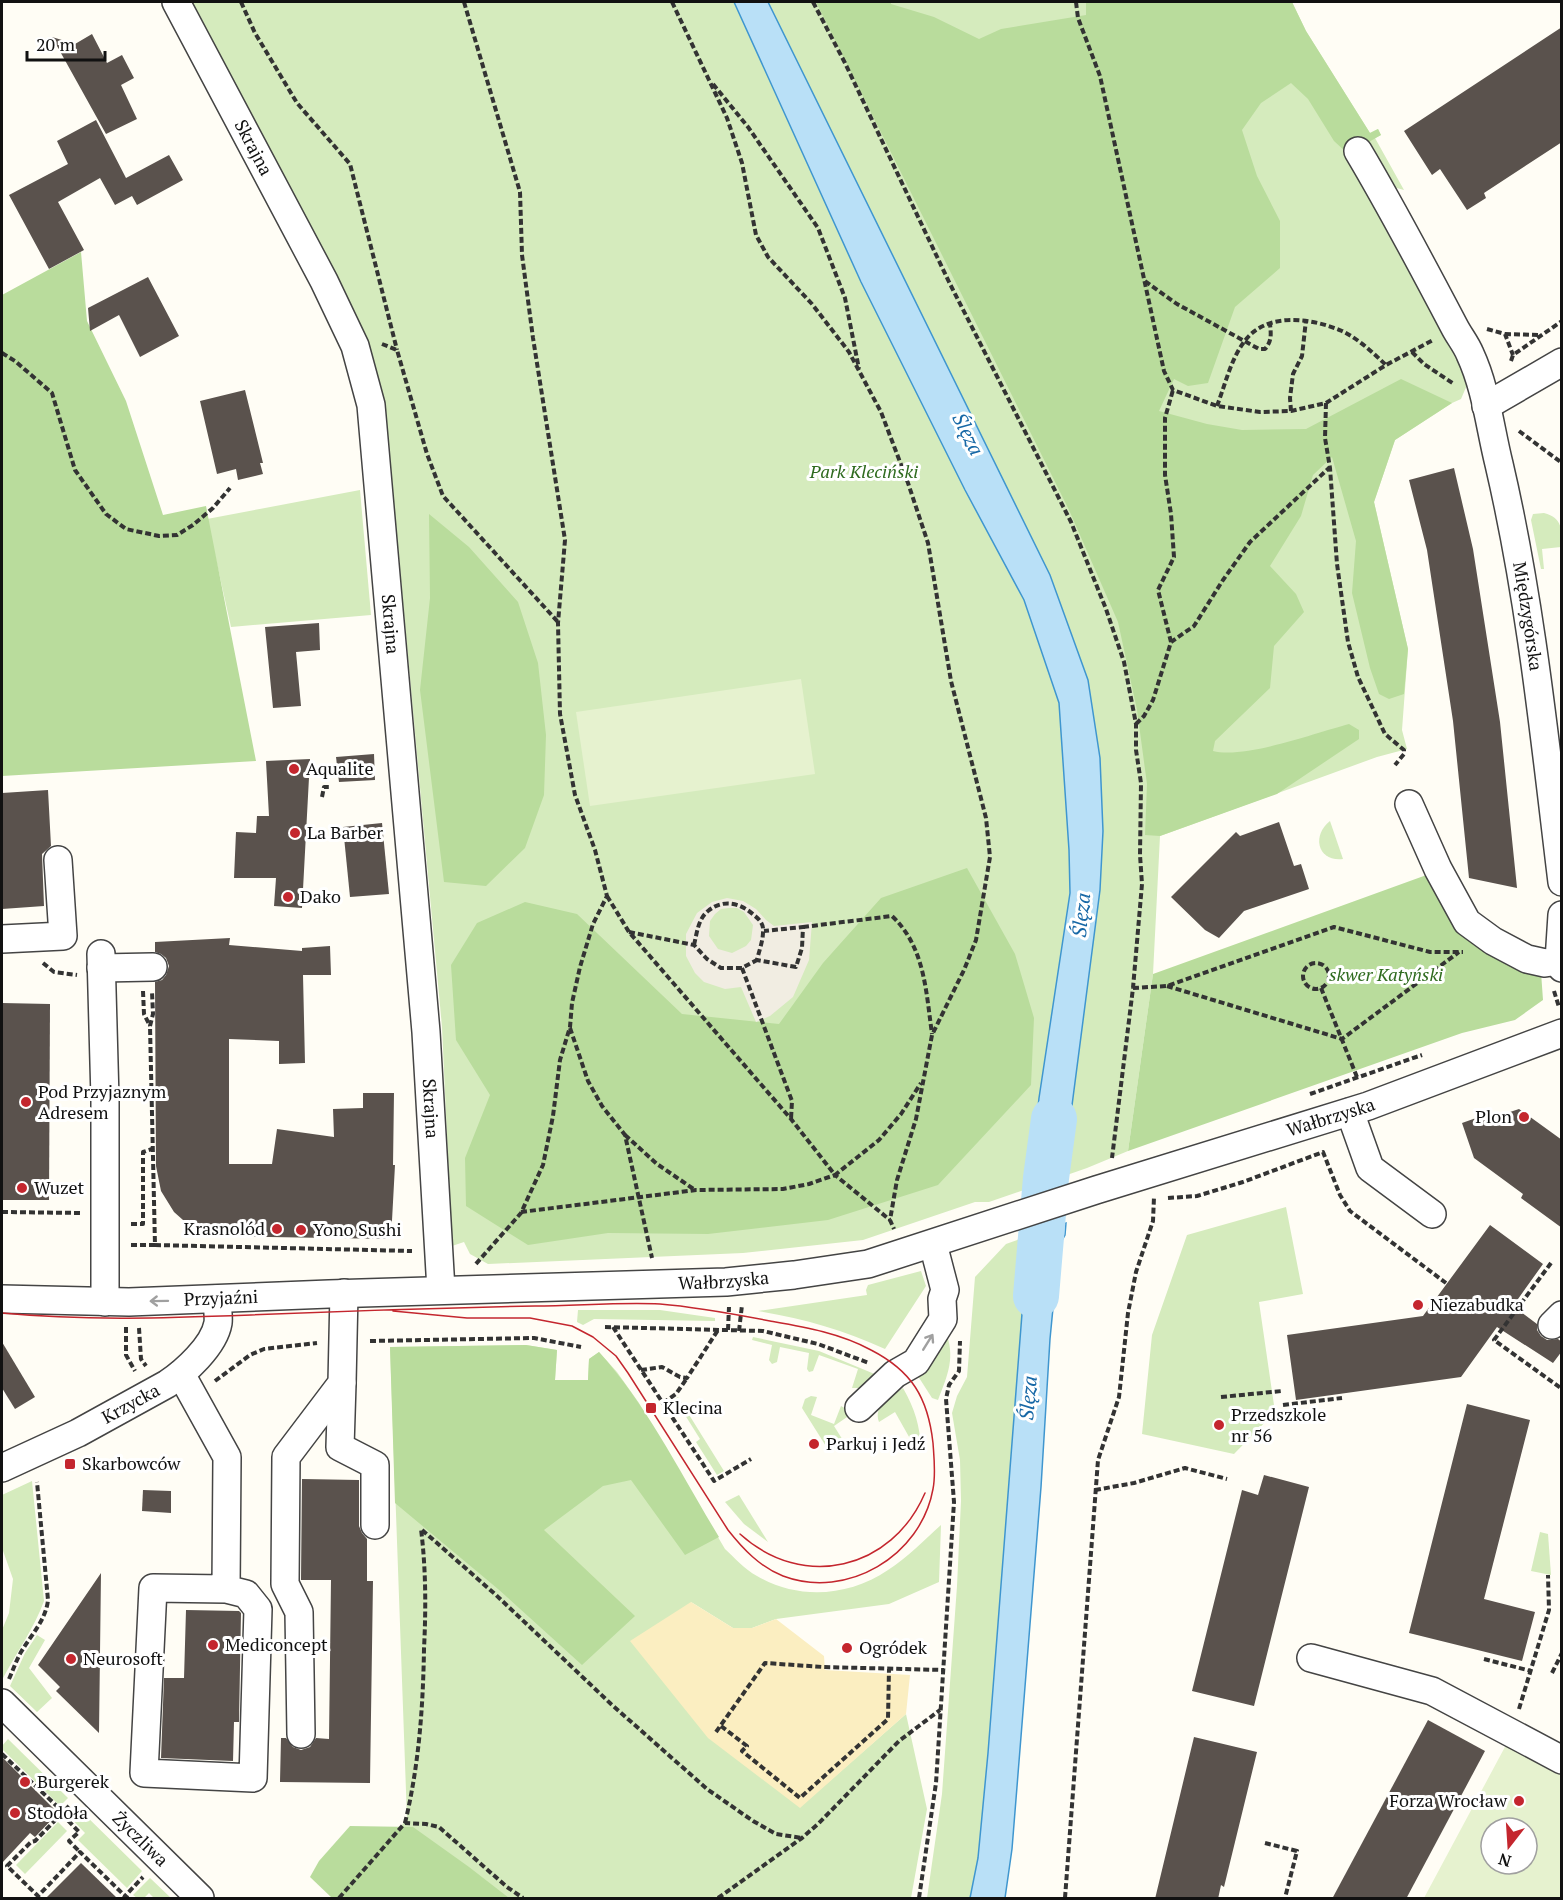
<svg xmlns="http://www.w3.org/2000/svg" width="1563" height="1900" viewBox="0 0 1563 1900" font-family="'PT Serif',serif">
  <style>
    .green { fill: #d5ebbd }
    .forest { fill: #b9dc9c }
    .sand { fill: #fbeec1 }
    .pitch { fill: #e6f2cf; fill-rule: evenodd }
    .plaza { fill: #f1ede2; fill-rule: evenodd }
    .water { fill: #b9e0f7; stroke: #3f96cf; stroke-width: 1.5 }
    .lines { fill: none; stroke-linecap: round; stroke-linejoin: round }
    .river { stroke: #b9e0f7; stroke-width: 46 }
    .building { fill: #5a524d }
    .minor-casing { stroke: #444; stroke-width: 30 }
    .path { stroke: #333; stroke-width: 4; stroke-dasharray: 6 3; stroke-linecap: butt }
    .minor { stroke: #fff; stroke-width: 27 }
    .tram { stroke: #c4262e; stroke-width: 1.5 }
    .oneway { stroke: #a0a0a0 }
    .poi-dot { fill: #c4262e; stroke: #fff; stroke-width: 2 }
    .labels { text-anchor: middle; stroke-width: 6; stroke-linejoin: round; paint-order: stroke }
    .street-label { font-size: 18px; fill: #111; stroke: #fff }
    .park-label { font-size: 18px; font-style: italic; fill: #2f6b1f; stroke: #fff }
    .poi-label { font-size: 18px; fill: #111; stroke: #fff; text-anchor: start }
    .water-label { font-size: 20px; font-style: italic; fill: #1768a6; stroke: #fff }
  </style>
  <rect width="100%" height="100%" fill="#fffdf5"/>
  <g class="green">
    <path d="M192,2H1292L1306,31L1370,133L1378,129L1381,135L1375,138L1404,190L1393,187L1467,385L1461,399L1452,403L1395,440L1374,502L1408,649L1402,730L1407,749L1377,757L1160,836L1153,974L1128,1151L1087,1168L989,1202H975L863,1240L743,1253L488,1264L470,1254L464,1242L452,1246L442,1027L385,406L373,361L336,277Z"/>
    <path d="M360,490L371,615L231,627L207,519Z"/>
    <path d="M1544,513C1563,518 1562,530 1561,547L1542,549L1544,569H1541L1531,520L1533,514Z"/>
    <path d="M1330,821L1343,859C1318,862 1311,836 1330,821Z"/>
    <path d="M1286,1207L1303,1294L1259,1302L1275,1412L1234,1454L1142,1434L1152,1335L1187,1235Z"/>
    <path d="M1028,1236L988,1753L978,1858L970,1898H927L942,1794L957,1586L961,1501L960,1460L952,1413L957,1396L967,1377L975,1277L1006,1244Z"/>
    <path d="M921,1271L926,1286L885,1349C844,1330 802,1318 758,1311L867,1295L866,1290L868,1285Z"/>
    <path d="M578,1310H660L715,1318V1321L594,1319L583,1325L577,1322Z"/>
    <path d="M945,1330C956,1357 948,1374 938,1400L932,1398L916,1373Z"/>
    <path d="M753,1337L819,1351L877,1375L861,1388H852L858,1369L819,1355L813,1371L809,1372L807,1369L809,1353L780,1347L777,1362L772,1364L769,1360L772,1345L752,1340Z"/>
    <path d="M526,1345L557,1350L555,1380H588L589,1359L599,1352L617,1372L639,1403L725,1549C735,1558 744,1569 757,1576C798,1600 848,1597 888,1570C907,1558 924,1540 941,1525L939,1582L889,1604L776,1619L752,1628H733L691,1602L800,1807L906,1714L927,1809L911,1898H339L407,1819L390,1347Z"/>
    <path d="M903,1388C915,1409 920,1426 921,1449L917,1451L895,1412L879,1422C873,1405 891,1397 903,1388Z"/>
    <path d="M811,1396L817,1397L811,1415L834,1424L841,1406L848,1410L850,1415L834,1426L844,1442L829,1451L802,1408L805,1399Z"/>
    <path d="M678,1397L724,1471L717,1475L696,1442L700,1439L675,1399Z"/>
    <path d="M32,1481L44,1601C35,1627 15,1655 2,1680V1630L9,1613L13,1579L2,1548V1495Z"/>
    <path d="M739,1495L768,1542L744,1524L725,1502Z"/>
    <path d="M1540,1532L1548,1534L1551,1575L1531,1571Z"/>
    <path d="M37,1635L45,1640L29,1668L52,1698L37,1712L10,1686L25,1653Z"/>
    <path d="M8,1739L68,1798L60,1806L2,1749V1746Z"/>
    <path d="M75,1805L142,1871L127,1888L78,1840L85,1833L66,1813Z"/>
    <path d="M58,1822L67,1831L25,1874L16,1865Z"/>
    <path d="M150,1878L171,1898H154L149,1893L144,1898H137L133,1895Z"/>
  </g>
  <g class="forest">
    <path d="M816,2H891V4L934,17L979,39L1001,29L1086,15V2H1292L1306,31L1370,133L1378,129L1381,135L1348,154L1334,141L1308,99L1291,83L1261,103L1242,130L1257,176L1280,221V268L1235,307L1208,383L1188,386L1174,379L1159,411L1207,424L1242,430L1306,429L1401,379L1452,403L1395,440L1374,502L1408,649L1404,694L1389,699L1379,694L1370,668L1352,593L1356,541L1332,457L1313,475L1301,516L1270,566L1296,594L1304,612L1274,646L1270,688L1215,741L1213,751C1245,759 1315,733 1349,724L1359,730V739L1277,794L1160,836L1145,835L1147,784L1137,710L1118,622L1069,510Z"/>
    <path d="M81,252L87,321L126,401L163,515L206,506L256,761L2,776V295Z"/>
    <path d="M429,514L469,547L518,602L538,663L546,735L544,795L525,848L486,886L444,882L420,690L430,598Z"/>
    <path d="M967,868L1015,954L1034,1018L1031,1085L938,1185L828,1220L708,1234L608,1233L528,1245L466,1206L465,1158L490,1095L456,1040L451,965L477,923L525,902L577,914L682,1014L779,1024L823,963L881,898Z"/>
    <path d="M1432,873L1541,972L1543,1000L1515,1020L1462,1033L1128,1151L1153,974Z"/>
    <path d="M526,1345L557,1350L555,1380H588L589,1359L599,1352C647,1405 682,1476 719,1537L685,1555L631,1480L603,1486L544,1530L635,1616L582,1665L498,1589L395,1503L390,1347Z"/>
    <path d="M350,1826L413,1827L469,1867L509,1898H332L310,1877L319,1861Z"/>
  </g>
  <path class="sand" d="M691,1602L733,1628H752L776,1619L824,1656L825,1670L910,1675L906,1714L800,1808L708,1738L630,1641Z"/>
  <g class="pitch">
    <path d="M801,679L815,774L590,806L576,712Z"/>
    <path d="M1506,1745L1561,1774V1898H1424ZM1491,1828H1527V1864H1491Z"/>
  </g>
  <path class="plaza" d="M727,898L743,901L756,909L766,920L774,926L812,922L809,960L793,997L770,1016L756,1022L741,987L725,989L704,982L695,973L686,956V934L697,913L712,902ZM729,908H737L744,912L753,925L751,940L746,946L732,953L718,949L709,936L710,921L715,914L721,909Z"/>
  <g class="water">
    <path d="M734,2H768L1050,575L1088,680L1100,758L1103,831L1100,890L1064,1167L1065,1176L1029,1189L1039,1098L1070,893L1069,850L1059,703L1024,600L965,490L861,282Z"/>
    <path d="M1066,1223L1065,1235L1059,1246L1050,1339L1041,1487L1012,1849L1005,1898H970L978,1858L988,1753L1028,1236Z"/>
  </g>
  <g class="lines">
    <path class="river" d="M1036,1296L1046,1178L1054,1119"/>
  </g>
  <g class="building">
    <path d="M1562,27V142L1484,193L1486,198L1467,210L1440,169L1432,175L1404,131Z"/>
    <path d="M92,34L107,63L122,55L134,78L121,85L137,119L106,134L52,37L75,44Z"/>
    <path d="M96,120L126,178L169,155L183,180L137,205L132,196L115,205L100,178L58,202L84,250L49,269L9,195L68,164L57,141Z"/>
    <path d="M148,277L179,336L140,357L119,315L90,331L88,308Z"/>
    <path d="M245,390L263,463H260L263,474L238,480L236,469L217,474L200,401Z"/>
    <path d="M1454,468L1473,549L1500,722L1517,888L1469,878L1453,721L1427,550L1409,480Z"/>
    <path d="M319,623L320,650L296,652L301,706L273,708L265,627Z"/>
    <path d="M374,754L375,780L339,782L336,757Z"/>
    <path d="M310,759L302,908L274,906L276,878H234L236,832L256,833L257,816H269L266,761Z"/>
    <path d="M48,790L51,846L42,854L44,906L2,909V793Z"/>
    <path d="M1279,822L1294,866L1301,864L1309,889L1244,911L1219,938L1205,930L1171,897L1236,832L1240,836Z"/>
    <path d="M382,823L389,894L350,897L343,827Z"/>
    <path d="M230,938L229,945L302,951V948L330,946L331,975H303L305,1063L279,1064V1041L229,1039V1164H272L277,1129L334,1137L333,1109L363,1108V1093H394L393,1165H395L391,1239L216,1236L192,1228L174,1212L161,1191L156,1166L155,982L162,980L166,975L169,966L166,958L161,954L155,952V942Z"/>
    <path d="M2,1003L50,1004L49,1200H2Z"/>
    <path d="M1519,1109L1562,1140V1228L1521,1198L1523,1194L1474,1158L1462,1123L1493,1112L1495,1117Z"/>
    <path d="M1490,1225L1543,1264L1513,1306L1537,1324V1330L1541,1336L1547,1340L1558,1339L1562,1342V1351L1553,1363L1497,1327L1461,1377L1296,1400L1287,1335L1423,1316Z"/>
    <path d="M2,1342L35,1397L15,1409L2,1388Z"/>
    <path d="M1467,1404L1530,1420L1484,1599L1535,1612L1522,1661L1409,1633Z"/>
    <path d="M1264,1475L1309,1487L1254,1706L1192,1691L1242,1490L1258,1495Z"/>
    <path d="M302,1479L359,1480V1526L362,1533L367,1539V1581H373L370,1783L280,1782L281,1738H286L293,1747L301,1750L310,1747L316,1738L329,1739L331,1580H301Z"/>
    <path d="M143,1490L171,1491V1513L142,1511Z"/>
    <path d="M101,1573L99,1733L56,1691L60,1687L38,1665Z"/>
    <path d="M186,1610L239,1611L241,1613L239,1722H234L233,1761L161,1758L164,1678H184Z"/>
    <path d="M1428,1720L1485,1751L1406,1899H1332Z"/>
    <path d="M1194,1737L1257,1752L1224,1887L1221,1885L1218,1899H1155Z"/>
    <path d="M2,1757L58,1813L35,1837L30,1833L2,1863Z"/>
    <path d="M81,1863L118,1899H45Z"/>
  </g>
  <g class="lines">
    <g class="minor-casing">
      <g id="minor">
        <path id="s1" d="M176,2L324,281L355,346L371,405L426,1032L441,1290"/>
        <path id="s2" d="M1358,151C1392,208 1423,267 1454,326C1459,336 1466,344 1470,354C1486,388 1490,428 1499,464C1531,601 1545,742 1562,882"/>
        <path d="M1486,406L1562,362"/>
        <path d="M1409,804L1438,869L1467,922L1493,941L1527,959L1545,963L1559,961"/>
        <path d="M1562,915L1559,961L1562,968"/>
        <path d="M2,939L63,936L58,860"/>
        <path d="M101,954L105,1099V1302"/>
        <path d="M101,968L153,967"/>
        <path d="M1350,1112L1370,1168L1432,1214"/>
        <path id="s3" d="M2,1299L129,1302L329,1294L726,1282L794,1275L868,1264L1096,1190L1368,1106L1562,1033"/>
        <path d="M1552,1325L1562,1315"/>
        <path d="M181,1374L227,1457L226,1589L153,1588L144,1773L253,1778L258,1609L246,1594L226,1589"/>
        <path d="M342,1383L340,1447L375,1465V1525"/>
        <path d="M859,1408L895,1374L916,1362L943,1319L942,1299L945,1290L933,1244"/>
        <path id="s4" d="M2,1468L78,1433L167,1384C185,1372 214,1346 218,1323C219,1316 217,1307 217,1299"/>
        <path d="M1311,1658L1432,1691L1562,1760"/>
        <path id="s5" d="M2,1703L200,1898"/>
        <path d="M301,1734L299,1612L285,1584L286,1457L342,1383L344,1293"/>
      </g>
    </g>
    <g class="path">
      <path d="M241,2L255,33L297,103L350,164L397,350"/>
      <path d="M464,2L520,192L522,255L533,338L565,540L558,623L560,714L575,795L595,850L607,896L593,924L580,967L572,1003L570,1027L560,1060L553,1116L543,1165L521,1213L475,1265"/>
      <path d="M672,2L727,118L742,163L756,235L768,257L812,304L849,352L881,412L908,483L928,543L951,681L986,818L990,857L976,940L964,970L932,1035L916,1119L897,1180L890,1220L894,1229"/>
      <path d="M813,2L845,63L949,282L1071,522L1106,609L1124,662L1136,724V750L1141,783L1140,855L1142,884L1133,988L1112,1158"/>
      <path d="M1076,2L1078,18L1100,76L1164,371L1173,390L1217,406L1260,412L1291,411L1326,403L1386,365L1433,340"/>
      <path d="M713,84L748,127L818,228L845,298L859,369"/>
      <path d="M1145,281L1177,304L1259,349H1265C1272,341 1271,334 1270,324"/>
      <path d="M1487,329L1505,334L1513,355"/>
      <path d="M1505,334L1540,335"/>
      <path d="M382,344L397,350L427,454L443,496L558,622"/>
      <path d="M1412,352L1424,364L1454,384"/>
      <path d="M2,353L15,361L52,393L75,470L106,514L126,529L159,536L177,535L193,525L213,508L230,488"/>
      <path d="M1511,361L1513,355L1562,321"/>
      <path d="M1326,403L1325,438L1330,468L1337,564L1348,642L1358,677L1385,734L1404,750V754L1395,765"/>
      <path d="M1217,406C1225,385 1231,359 1244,342C1266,311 1312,318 1342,331C1359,339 1373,353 1386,365"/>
      <path d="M1291,411L1290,398L1293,374L1302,356L1306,320"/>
      <path d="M1519,431L1562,463"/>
      <path d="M1171,642L1158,590L1174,557L1171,514L1165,475V418L1173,390"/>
      <path d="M1136,724L1144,716L1153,700L1171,642L1194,626L1223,580L1250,542L1329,468"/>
      <path d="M322,797L324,787H331"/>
      <path d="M607,896L629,932L791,1119L835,1175L879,1140L901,1114L921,1083"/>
      <path d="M803,927L892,916C925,947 926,992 932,1034"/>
      <path d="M629,932L694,945L707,959L721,968H742L757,960"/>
      <path d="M694,945C697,933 698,919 708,911C724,898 741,903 755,916C760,920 764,925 763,932C763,941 759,951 757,960L796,967L802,948L803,927L764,931"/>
      <circle cx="1316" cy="976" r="13"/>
      <path d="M43,963L54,972L77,975"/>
      <path d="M742,968L792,1101L791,1119"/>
      <path d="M1167,986L1342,1039L1459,952"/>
      <path d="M1133,988L1167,986L1334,927L1430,952H1463"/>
      <path d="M1321,988L1357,1077"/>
      <path d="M143,991L144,1014L150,1026"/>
      <path d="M1554,991L1559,1007"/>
      <path d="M570,1028L588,1081L602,1106L625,1135L652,1258"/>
      <path d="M1310,1094L1422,1055"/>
      <path d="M625,1135L657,1164L695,1190"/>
      <path d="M1168,1198L1197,1196L1243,1182L1323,1152L1340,1195L1350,1211L1446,1283"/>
      <path d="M2,1212L81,1213"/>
      <path d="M521,1212L696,1190L783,1189L809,1184L835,1175L890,1220"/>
      <path d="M131,1224H143V1152L152,1149"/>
      <path d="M131,1245H155L150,1026L153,1014L152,992"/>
      <path d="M155,1245L412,1251"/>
      <path d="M1551,1263L1494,1340L1562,1389"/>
      <path d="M126,1327V1355L135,1371"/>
      <path d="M605,1327L763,1331L818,1344L869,1363"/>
      <path d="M613,1327L714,1481L751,1459"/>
      <path d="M139,1328L141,1359L146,1366"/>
      <path d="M728,1330L729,1307"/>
      <path d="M739,1331L742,1305"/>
      <path d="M370,1341L534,1338L581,1347"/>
      <path d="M641,1370L662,1367L680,1377L687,1378L718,1330"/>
      <path d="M215,1381L250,1355L264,1349L317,1343"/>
      <path d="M1221,1397L1282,1391"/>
      <path d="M663,1403L676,1394L687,1378"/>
      <path d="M1283,1405L1342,1398"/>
      <path d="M1095,1490L1134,1483L1185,1468L1227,1479"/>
      <path d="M1562,1574V1582"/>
      <path d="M1484,1659L1531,1671"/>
      <path d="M1552,1673L1562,1653"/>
      <path d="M9,1679C13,1670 16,1661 21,1652C31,1635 46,1620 48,1600L37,1482"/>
      <path d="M1519,1709L1549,1610L1548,1575"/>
      <path d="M721,1726L747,1746L742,1751L800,1798L888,1719L889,1669"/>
      <path d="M716,1732L765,1663L823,1667L944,1670"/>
      <path d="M2,1754L63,1812"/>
      <path d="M69,1806L35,1841L31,1842L7,1866L38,1896L80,1852L125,1896L124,1898"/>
      <path d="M62,1814L79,1832L69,1841L80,1852"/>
      <path d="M405,1823C419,1765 423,1708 424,1649C426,1609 426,1569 421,1529L496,1595L611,1704L707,1789L753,1821L776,1834L802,1838"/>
      <path d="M1265,1843L1297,1851L1285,1898"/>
      <path d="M128,1898L125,1896L143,1877"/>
      <path d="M339,1898L405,1823L426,1824L439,1827L507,1887L523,1898"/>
      <path d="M718,1898L802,1838L819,1823L899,1741L940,1710"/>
      <path d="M919,1898L936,1783L954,1502L946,1399L949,1385L959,1371L960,1341"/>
      <path d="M1065,1898L1098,1460L1119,1397L1128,1313L1136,1272L1153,1221L1154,1197"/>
    </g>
    <use href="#minor" class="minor"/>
    <g class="tram">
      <path d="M2,1313C85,1321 168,1318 251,1315C346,1311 440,1308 535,1306C576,1306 618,1302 660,1304C697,1307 734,1314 770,1321C804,1327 840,1333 871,1350C912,1371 928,1398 933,1443C934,1458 936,1474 933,1489C921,1556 847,1600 783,1576C760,1567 743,1549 728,1530L628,1373L616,1356L593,1337L572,1326L530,1318H467L393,1311"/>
      <path d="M740,1534C803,1591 892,1570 925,1493"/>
    </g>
  </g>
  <defs><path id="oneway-shaft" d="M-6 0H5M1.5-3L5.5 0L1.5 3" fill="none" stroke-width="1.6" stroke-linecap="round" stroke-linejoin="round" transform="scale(1.5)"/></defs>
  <g class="oneway">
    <use href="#oneway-shaft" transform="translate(159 1301) rotate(179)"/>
    <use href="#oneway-shaft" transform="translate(928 1342) rotate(-58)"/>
  </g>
  <g class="poi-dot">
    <circle cx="294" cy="769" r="6"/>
    <circle cx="295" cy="833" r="6"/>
    <circle cx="288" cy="897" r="6"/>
    <circle cx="26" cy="1102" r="6"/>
    <circle cx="1524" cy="1117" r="6"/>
    <circle cx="22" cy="1188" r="6"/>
    <circle cx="277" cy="1229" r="6"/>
    <circle cx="301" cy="1230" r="6"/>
    <circle cx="1418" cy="1305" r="6"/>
    <rect x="645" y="1402" width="12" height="12" rx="3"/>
    <circle cx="1219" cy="1425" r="6"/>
    <circle cx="814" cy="1444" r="6"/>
    <rect x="64" y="1458" width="12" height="12" rx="3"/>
    <circle cx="213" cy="1645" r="6"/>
    <circle cx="847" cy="1648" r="6"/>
    <circle cx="71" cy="1659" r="6"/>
    <circle cx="25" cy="1782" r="6"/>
    <circle cx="1519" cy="1801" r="6"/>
    <circle cx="15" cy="1813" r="6"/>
  </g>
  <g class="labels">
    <g class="street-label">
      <text dy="6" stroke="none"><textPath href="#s1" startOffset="165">Skrajna</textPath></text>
      <text dy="6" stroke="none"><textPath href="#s2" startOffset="501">Międzygórska</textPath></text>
      <text dy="6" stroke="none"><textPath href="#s1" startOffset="669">Skrajna</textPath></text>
      <text dy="6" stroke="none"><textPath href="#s1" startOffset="1155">Skrajna</textPath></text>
      <text dy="6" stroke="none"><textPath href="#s3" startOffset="1353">Wałbrzyska</textPath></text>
      <text dy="6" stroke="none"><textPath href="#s3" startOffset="722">Wałbrzyska</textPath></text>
      <text dy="6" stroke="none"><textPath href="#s3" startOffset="219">Przyjaźni</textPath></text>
      <text dy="6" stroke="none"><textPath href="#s4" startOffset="144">Krzycka</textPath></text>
      <text dy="6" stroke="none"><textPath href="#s5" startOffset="194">Życzliwa</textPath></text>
    </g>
    <g class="park-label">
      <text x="864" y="478">Park Kleciński</text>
      <text x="1386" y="981">skwer Katyński</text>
    </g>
    <g class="poi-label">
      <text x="306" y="775">Aqualite</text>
      <text x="307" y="839">La Barber</text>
      <text x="300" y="903">Dako</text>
      <text x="38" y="1098">Pod Przyjaznym<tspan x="38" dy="21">Adresem</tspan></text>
      <text x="1512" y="1123" text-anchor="end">Plon</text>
      <text x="34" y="1194">Wuzet</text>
      <text x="265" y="1235" text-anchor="end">Krasnolód</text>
      <text x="313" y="1236">Yono Sushi</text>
      <text x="1430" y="1311">Niezabudka</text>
      <text x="663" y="1414">Klecina</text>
      <text x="1231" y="1421">Przedszkole<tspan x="1231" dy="21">nr 56</tspan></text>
      <text x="826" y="1450">Parkuj i Jedź</text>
      <text x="82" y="1470">Skarbowców</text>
      <text x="225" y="1651">Mediconcept</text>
      <text x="859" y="1654">Ogródek</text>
      <text x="83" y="1665">Neurosoft</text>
      <text x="37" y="1788">Burgerek</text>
      <text x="1507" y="1807" text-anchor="end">Forza Wrocław</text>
      <text x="27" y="1819">Stodoła</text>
    </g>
    <g class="water-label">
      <text transform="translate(968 434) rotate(63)" y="7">Ślęza</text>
      <text transform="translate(1081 915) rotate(-84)" y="7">Ślęza</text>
      <text transform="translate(1028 1398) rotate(-85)" y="7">Ślęza</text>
    </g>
  </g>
  <rect width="1563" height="1900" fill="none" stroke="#111111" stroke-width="6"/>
  <g transform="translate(1509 1846) rotate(197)"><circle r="28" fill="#ffffff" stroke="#a0a0a0" stroke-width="1.5"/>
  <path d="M0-4.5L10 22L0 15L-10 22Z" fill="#c4262e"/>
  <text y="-9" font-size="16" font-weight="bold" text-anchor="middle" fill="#111111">N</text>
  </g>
  <path d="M27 51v9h78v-9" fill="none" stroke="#111111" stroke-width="3"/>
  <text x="36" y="51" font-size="18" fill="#111111" stroke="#ffffff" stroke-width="4.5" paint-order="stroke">20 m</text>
</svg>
